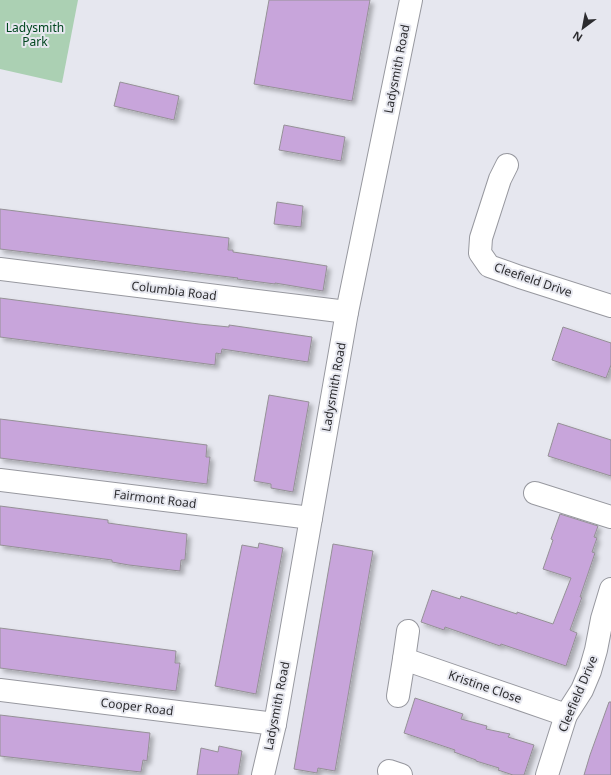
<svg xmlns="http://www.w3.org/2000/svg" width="611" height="775" viewBox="0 0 611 775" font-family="'Noto Sans',sans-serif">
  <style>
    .green { fill: #abd0b3 }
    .building { fill: #c8a5db; stroke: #959197; filter: url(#shadow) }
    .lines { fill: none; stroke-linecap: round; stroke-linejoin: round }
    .minor-casing { stroke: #97989f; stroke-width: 24 }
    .tertiary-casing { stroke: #97989f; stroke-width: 24 }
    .minor { stroke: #fff; stroke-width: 22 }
    .tertiary { stroke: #fff; stroke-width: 22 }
    .labels { text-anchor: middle; stroke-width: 4; stroke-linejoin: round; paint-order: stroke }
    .park-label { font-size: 12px; fill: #01461f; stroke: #e6e7ef }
    .street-label { font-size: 12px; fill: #2c2c2f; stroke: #e6e7ef }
  </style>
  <defs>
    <filter id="shadow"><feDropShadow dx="3.5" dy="3.5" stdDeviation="2" flood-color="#0004"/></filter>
  </defs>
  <rect width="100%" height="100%" fill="#e6e7ef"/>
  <path class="green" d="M0,0H78L62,83L0,69Z"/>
  <g class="building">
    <path d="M269,0H370L352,101L254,84Z"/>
    <path d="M120,82L179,96L174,120L114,106Z"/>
    <path d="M284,125L345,137L341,161L279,150Z"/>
    <path d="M277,202L303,206L301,227L274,224Z"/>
    <path d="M0,209L229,238L228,250H233V252L289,260L327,266L323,291L275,283V284L237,279L238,278L0,249Z"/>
    <path d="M0,298L199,324L229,327V325L312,337L308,362L222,349L221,354L216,353L215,365L0,337Z"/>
    <path d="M563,327L611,343V365L606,378L552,360Z"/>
    <path d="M269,395L309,402L293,492L271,488V484L254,481Z"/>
    <path d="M0,419L207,445L206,457H210L207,484L0,458Z"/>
    <path d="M558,423L611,440V476L548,456Z"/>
    <path d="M0,506L108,520V523L187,534L185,560H181L180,571L129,565L112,562V560L0,545Z"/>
    <path d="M560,514L598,526L594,537L597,538L592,552L595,553L580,597H582L570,630L577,633L566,666L501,644L500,646L445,627L444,630L421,622L432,590L460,599L461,596L517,614V612L553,624L571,578L543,569L553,540L551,539Z"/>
    <path d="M259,543L283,548L256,694L215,686L242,545L258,548Z"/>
    <path d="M333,544L373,551L335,771L318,768L317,773L294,769Z"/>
    <path d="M0,628L176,651L175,663H180L176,691L0,668Z"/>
    <path d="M415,698L463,714L461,719L487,726L486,729L510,734L508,737L534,745L524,775H513L498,770L499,768L476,761V760L454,752L455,750L404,733Z"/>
    <path d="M609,702H611V775H584L590,755Z"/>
    <path d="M0,715L150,733L147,761L143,760L141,772L0,756Z"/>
    <path d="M219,746L242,751L238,775H197L201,748L218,752Z"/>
  </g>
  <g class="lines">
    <g class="minor-casing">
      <g id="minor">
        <path d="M507,165L500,179L481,238L480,253L489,266L520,277L611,306"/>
        <path d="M0,269L347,312"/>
        <path d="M0,480L311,518"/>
        <path d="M535,493L611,517"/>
        <path d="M408,631L404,659L566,715"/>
        <path d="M0,690L275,724"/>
        <path d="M398,696L404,659"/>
        <path d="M389,771L401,775"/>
        <path d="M547,775L566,715L582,690L590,671L596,650L602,619L611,589"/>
      </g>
    </g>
    <g class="tertiary-casing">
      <path id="tertiary" d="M263,775L275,724L347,312L411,0"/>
    </g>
    <use href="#minor" class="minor"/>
    <use href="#tertiary" class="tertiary"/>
  </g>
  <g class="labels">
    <g class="park-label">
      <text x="35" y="32">Ladysmith<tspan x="35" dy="14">Park</tspan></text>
    </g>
    <g class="street-label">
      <text transform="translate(397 69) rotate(-79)" y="4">Ladysmith Road</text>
      <text transform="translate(533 280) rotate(19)" y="4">Cleefield Drive</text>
      <text transform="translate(174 291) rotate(7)" y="4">Columbia Road</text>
      <text transform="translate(334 387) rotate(-80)" y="4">Ladysmith Road</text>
      <text transform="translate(155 499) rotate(7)" y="4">Fairmont Road</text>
      <text transform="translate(485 687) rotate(19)" y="4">Kristine Close</text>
      <text transform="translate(578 694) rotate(-67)" y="4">Cleefield Drive</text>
      <text transform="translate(277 706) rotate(-79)" y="4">Ladysmith Road</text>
      <text transform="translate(137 707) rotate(7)" y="4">Cooper Road</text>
    </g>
  </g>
  <g transform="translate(583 28) rotate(212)" stroke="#e6e7ef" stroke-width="3" paint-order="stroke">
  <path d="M0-3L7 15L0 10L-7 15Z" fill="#2c2c2f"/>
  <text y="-6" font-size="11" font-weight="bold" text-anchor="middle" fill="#2c2c2f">N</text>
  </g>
</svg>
